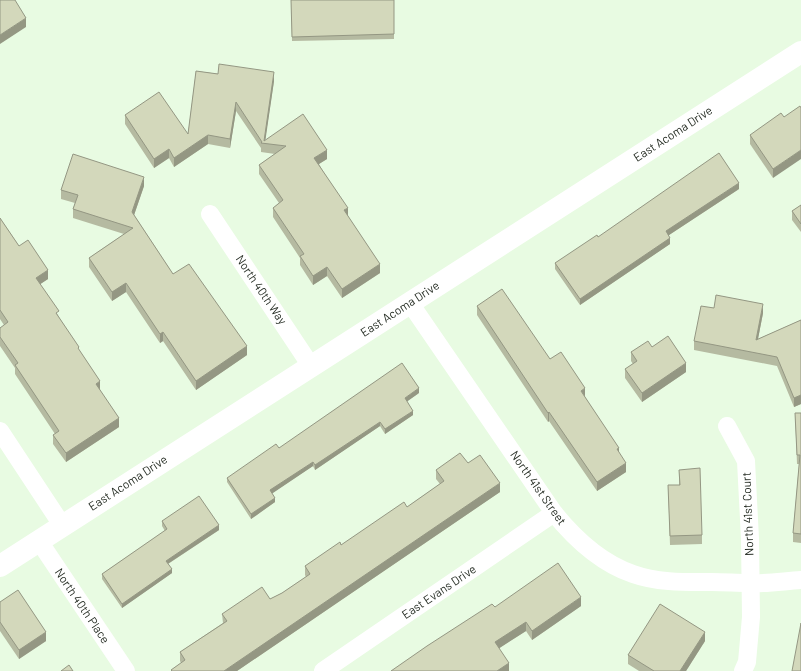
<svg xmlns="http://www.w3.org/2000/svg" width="801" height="671" viewBox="0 0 801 671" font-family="Barlow,sans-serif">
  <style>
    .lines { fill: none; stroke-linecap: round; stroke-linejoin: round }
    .minor { stroke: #fff; stroke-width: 18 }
    .tertiary { stroke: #fff; stroke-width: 22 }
    .wall { fill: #b5baa1 }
    .shaded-wall { fill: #949783 }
    .building { fill: #d3d8bb; stroke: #949783 }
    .labels { text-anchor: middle; stroke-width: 3.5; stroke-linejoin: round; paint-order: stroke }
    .street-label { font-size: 12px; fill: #282f26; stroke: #fff }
  </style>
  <rect width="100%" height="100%" fill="#e8fbe2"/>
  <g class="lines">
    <g class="minor">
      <path d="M210,214L311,366"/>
      <path d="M410,303L554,513C575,539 601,563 633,574C658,583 687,582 712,582C725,582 737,583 749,583C766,584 784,581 801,580"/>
      <path d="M727,426L746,461L750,539L751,617L747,662L743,671"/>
      <path d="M0,431L62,525"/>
      <path d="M39,541L126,671"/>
      <path d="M323,671L554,513"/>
    </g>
    <path class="tertiary" d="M0,566L801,52"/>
  </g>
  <g class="wall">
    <path d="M291,0H394V39L292,41Z"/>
    <path d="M196,71L274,81L265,140L327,159L319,164L380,273L342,298L327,276L313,285L300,265V258L273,217V208L279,203L259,174V165L275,154L261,152V148L236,111L230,148L208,144L174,167L169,158L154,168L125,124V115L188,134Z"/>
    <path d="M784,117L773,178L750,144V135Z"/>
    <path d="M144,186L134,215L173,274L247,355L196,390L163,341L160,343L126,292L112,301L89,267V258L124,234L73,218V209L75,203L61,199V190Z"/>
    <path d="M739,189L669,235L670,244L580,305L555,269V263L598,237Z"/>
    <path d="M801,205V232L792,220V211Z"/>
    <path d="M0,218L19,246L48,279L40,284L59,317L79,350L100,390L119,427L66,462L53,444V435L55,434L15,374V368L0,346V328L4,325L0,319Z"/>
    <path d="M477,306L550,359L585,397L619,453L626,472L597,491L549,421L548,422L477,315Z"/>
    <path d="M714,308L763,313L758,339L801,320V404L794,407L777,366L694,350V341Z"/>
    <path d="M652,347L686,372L642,402L625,378V369L633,364L631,361V352Z"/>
    <path d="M419,393L407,401L413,415L385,434L380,426L315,470L313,466L272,493L275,502L251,519L227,482V478L279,448Z"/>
    <path d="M795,413H801V543L793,542V533L799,464H797Z"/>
    <path d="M468,463L500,492L237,671H171V670L181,663L180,661V652L223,623L222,614L270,599L282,593L306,577L305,575V566L407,507L440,484L436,479V470Z"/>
    <path d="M679,470L702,535V544L670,545L668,485H679Z"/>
    <path d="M162,521L219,530L168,564L172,573L122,608L102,579V574L165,531L162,526Z"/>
    <path d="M0,602L46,641L19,659L0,631Z"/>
    <path d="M581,606L532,640L526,631L499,648L509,671H391L495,607Z"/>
    <path d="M705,641L686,671H639L628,664V655Z"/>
  </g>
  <g class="shaded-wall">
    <path d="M26,18V27L0,44V35Z"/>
    <path d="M274,72V81L265,143L264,141Z"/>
    <path d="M236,102V111L230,148V139Z"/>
    <path d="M208,135V144L174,167V158Z"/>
    <path d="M169,149V158L154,168V159Z"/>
    <path d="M327,150V159L314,167V158Z"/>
    <path d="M801,150V159L773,178V169Z"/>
    <path d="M144,177V186L132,221V212Z"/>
    <path d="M739,183V189L666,237V231Z"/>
    <path d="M348,208V217L344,210Z"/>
    <path d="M670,238V244L580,305V299Z"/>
    <path d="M380,264V273L342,298V289Z"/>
    <path d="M327,267V276L313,285V276Z"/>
    <path d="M48,270V279L36,287V278Z"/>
    <path d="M126,283V292L112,301V292Z"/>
    <path d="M763,304V313L756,349V340Z"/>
    <path d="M163,332V341L160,343V334Z"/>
    <path d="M247,346V355L196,390V381Z"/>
    <path d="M686,363V372L642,402V393Z"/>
    <path d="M100,381V390L96,393V384Z"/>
    <path d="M419,388V393L405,403V398Z"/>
    <path d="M585,388V397L581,391Z"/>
    <path d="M801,395V404L794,407V398Z"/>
    <path d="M413,411V415L385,434V429Z"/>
    <path d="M549,412V421L548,422V413Z"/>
    <path d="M119,418V427L66,462V453Z"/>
    <path d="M380,422V426L315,470V465Z"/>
    <path d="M619,448V456L617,449Z"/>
    <path d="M313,462V466L270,495V490Z"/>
    <path d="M626,463V472L597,491V482Z"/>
    <path d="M500,483V492L237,671H224Z"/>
    <path d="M275,498V502L251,519V514Z"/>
    <path d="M219,525V530L166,565V561Z"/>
    <path d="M172,569V573L122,608V604Z"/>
    <path d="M581,597V606L532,640V631Z"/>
    <path d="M526,622V631L495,651V642Z"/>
    <path d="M46,632V641L19,659V650Z"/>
    <path d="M705,632V641L686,671H680Z"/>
    <path d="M509,663V671H497Z"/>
  </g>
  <g class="building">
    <path d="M0,0H15L26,18L0,35Z"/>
    <path d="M291,0H394V34L292,37Z"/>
    <path d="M219,64L274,72L264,141L303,114L327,150L314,158L348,208L344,210L380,264L342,289L327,267L313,276L300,256L304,254L273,208L283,200L259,165L286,146L261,143L262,142L236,102L230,139L208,135L174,158L169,149L154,159L125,115L159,92L188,134L196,71L218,74Z"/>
    <path d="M800,106L801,108V150L773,169L750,135L781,113L784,117Z"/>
    <path d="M719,153L739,183L666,231L670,238L580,299L555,263L597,235L598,237Z"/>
    <path d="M73,154L144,177L132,212L173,274L189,264L247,346L196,381L163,332L160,334L126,283L112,292L89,258L133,228L73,209L78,195L61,190Z"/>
    <path d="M801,205V224L792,211Z"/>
    <path d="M0,218L19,246L28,240L48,270L36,278L59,311L56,313L79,347L78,348L100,381L96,384L119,418L66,453L53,435L59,431L15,365L18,363L0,337V328L8,322L0,310Z"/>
    <path d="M502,289L550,359L561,352L585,388L581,391L619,448L617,449L626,463L597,482L549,412L548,413L477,306Z"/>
    <path d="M716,295L763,304L756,340L801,320V395L794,398L777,357L694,341L701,306L714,308Z"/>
    <path d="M668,336L686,363L642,393L625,369L637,361L631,352L648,341L652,347Z"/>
    <path d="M402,363L419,388L405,398L413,411L385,429L380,422L315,465L313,462L270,490L275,498L251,514L227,478L276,444L279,448Z"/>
    <path d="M795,413H801V534L793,533L800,455H797Z"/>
    <path d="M460,453L468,463L480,455L500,483L224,671H172L171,670L185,660L180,652L227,621L222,614L262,587L270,599L282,593L310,574L305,566L340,542L341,545L404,502L407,507L444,481L436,470Z"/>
    <path d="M700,468L702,535L670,536L668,485H680L679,470Z"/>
    <path d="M199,496L219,525L166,561L172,569L122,604L102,574L167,529L162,521Z"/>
    <path d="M558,563L581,597L532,631L526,622L495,642L509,663L497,671H391L427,646L492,604L495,607Z"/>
    <path d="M18,590L46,632L19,650L0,622V602Z"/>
    <path d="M660,604L705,632L680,671H654L628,655Z"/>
    <path d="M801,623V671H792Z"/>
    <path d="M69,665L73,671H61Z"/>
  </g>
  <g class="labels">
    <g class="street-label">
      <text transform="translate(673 134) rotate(-33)" y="4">East Acoma Drive</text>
      <text transform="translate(261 290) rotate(56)" y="4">North 40th Way</text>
      <text transform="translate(400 309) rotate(-33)" y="4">East Acoma Drive</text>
      <text transform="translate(128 483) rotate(-33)" y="4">East Acoma Drive</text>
      <text transform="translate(538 488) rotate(55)" y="4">North 41st Street</text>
      <text transform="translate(748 514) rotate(-92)" y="4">North 41st Court</text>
      <text transform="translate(439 592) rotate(-34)" y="4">East Evans Drive</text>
      <text transform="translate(82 606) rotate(56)" y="4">North 40th Place</text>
    </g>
  </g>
</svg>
